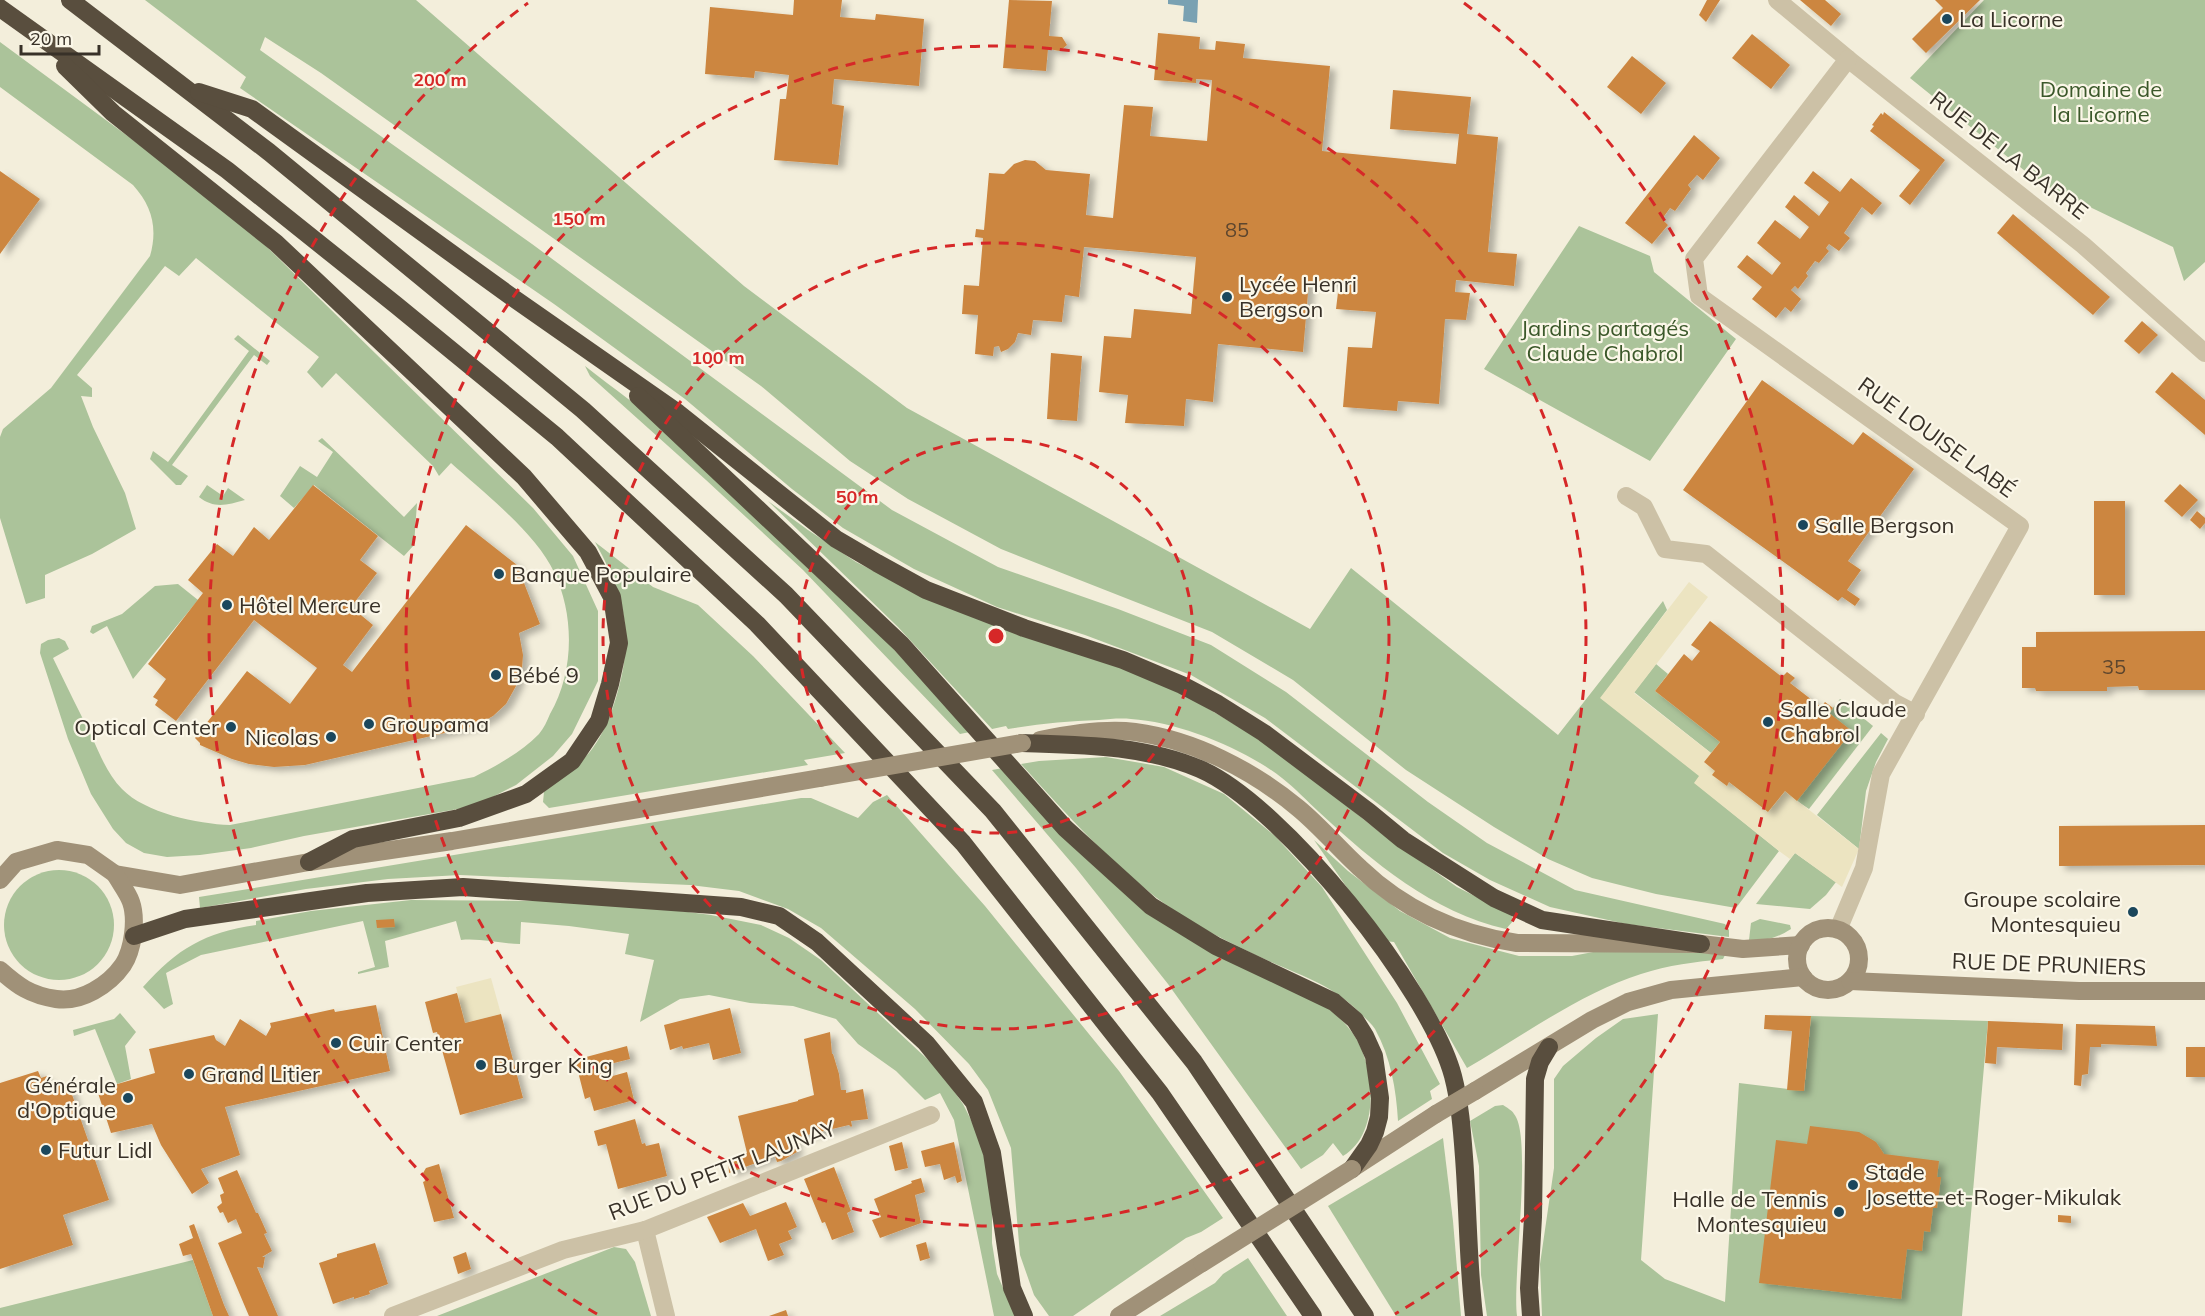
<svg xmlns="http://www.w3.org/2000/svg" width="2205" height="1316" viewBox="0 0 2205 1316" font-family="Mulish,sans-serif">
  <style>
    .green { fill: #abc39a }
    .plaza { fill: #ece4c1 }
    .water { fill: #79a1b2 }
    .building { fill: #cc8640; filter: url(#shadow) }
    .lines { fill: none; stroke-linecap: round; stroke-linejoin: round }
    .street { stroke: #ccc1a6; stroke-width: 18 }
    .secondary { stroke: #a09178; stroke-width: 18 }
    .highway { stroke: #594e3e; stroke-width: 18 }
    .secondary-bridge { stroke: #a09178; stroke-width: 18 }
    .ring { fill: none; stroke: #d62828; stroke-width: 3; stroke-dasharray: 10 8 }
    .poi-dot { fill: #1b475c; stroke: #fbf7e8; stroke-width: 2 }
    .labels { text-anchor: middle; stroke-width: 4.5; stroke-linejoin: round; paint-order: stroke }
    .number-label { font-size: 20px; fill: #5d462e }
    .poi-label { font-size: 22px; fill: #383128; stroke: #fbf7e8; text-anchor: start }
    .park-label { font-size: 22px; fill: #3b582a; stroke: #fbf7e8 }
    .street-label { font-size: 22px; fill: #383128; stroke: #fbf7e8 }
    .centre { fill: #d62828; stroke: #fbf7e8; stroke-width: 3 }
    .ring-label { font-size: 18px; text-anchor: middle; font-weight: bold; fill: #d62828; stroke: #fbf7e8; stroke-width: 4.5; stroke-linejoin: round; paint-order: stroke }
  </style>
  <defs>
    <filter id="shadow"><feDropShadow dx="6" dy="4" stdDeviation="3" flood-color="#0004"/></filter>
  </defs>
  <rect width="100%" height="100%" fill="#f3eedb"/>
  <g class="green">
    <path d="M145,0H416L744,286L907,408L1310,629L1351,568L1558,735L1663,601L1667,610L1601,698L1700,776L1695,783L1779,851L1736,908L1656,894L1592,878L1548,859L1494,827L1406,770L1293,680L1212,632L1001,549L908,499L850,461L761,386L321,73L265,37L260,50L532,244L892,510L998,567L1118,609L1211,645L1286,692L1428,802L1487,843L1575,890L1725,924L1729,930V937L1626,924L1550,907L1490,880L1443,853L1265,718L1191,675L1085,635L997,607L914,569L843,528L792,489L685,399L554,304L240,88L246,77Z"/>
    <path d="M1984,0H2205V262L2184,281L2173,247L2040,183L1910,78Z"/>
    <path d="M0,42L213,199L267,247L533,508L573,556L598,611V681L572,734L553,756L516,785L475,806L304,836L251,848L200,855L167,857L144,853L126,843L113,829L91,794L68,739L40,653L41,644L48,640L59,638L65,641L69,649L53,658C66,685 79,711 92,737C100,755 108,775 122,789C145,813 198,824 230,825L474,777C498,765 520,753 539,734C544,728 547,721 550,714C574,673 575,616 554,572C536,533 483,492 451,463L439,476L433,466L336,373L322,388L307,372L319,357L196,258L179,276L165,266L77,375L92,388V397L81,396L93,427L125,493L136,529L92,554L45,575V598L26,604L0,518V437L3,429L51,388L150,256C158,228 152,206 133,185L0,87Z"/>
    <path d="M1579,226L1650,256L1654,272L1736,339L1650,461L1484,369Z"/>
    <path d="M238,335L270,361L267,365L254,355L172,465L188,476L181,485H176L150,459L153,451L168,462L174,454L249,351L234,339Z"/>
    <path d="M585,366C613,388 643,409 670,433C776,526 876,627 970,732L960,734L803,570L706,480L590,376Z"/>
    <path d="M322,438L404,517L417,503L414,545L404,556L314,485L294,508L280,496L300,466L317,477L333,452L318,441Z"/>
    <path d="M207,485L223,496L228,488L245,500C227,505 214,509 199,497Z"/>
    <path d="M768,501L808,530L856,562L938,603L1109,662L1189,697L1277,750L1382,834L1457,887L1512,915L1513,921L1506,929C1432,912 1374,863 1319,812C1307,801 1295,788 1282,778C1245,749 1179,722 1131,719C1121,718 1109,719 1099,720C1068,721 1039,724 1008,729L1006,726L992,729L898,627Z"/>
    <path d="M595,542L653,587L698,605L753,656L845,753L804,760L808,765L549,808L543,802L544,792C558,779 575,767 589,753C600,740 609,720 614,704C635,640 627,600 595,542Z"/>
    <path d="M178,584L198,600L133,679L107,626L93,634L90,632L92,626L122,614L155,586Z"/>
    <path d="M1656,664L1668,674L1655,691L1720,742L1711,753L1634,692Z"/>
    <path d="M1840,699L1873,726L1809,809L1797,801L1829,713Z"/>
    <path d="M1881,733L1888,739L1876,762L1866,791L1859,849L1817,815Z"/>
    <path d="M1106,757L1164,767L1224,794L1275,836L1322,887L1397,1003L1440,1084L1430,1091L1432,1099L1398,1121C1396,1089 1391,1058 1375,1029C1372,1024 1367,1020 1363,1016C1334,985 1306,978 1269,961C1234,945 1197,927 1165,904C1111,864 1066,814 1021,764L1039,761Z"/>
    <path d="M1003,768L1106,876L1323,1004C1338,1016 1352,1028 1360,1046C1375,1078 1378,1135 1343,1156L1333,1143L1323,1155L1301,1169L1168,984L1076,868L992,770Z"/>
    <path d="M887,795L985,906L1119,1071L1223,1218L1201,1232L1186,1238L1073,1316H1049L1034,1295L1020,1255L1011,1148L988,1090L969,1064L915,1009L821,928L788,909L739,891L690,885L460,875L388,879L306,889L200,908L199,897L801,798H811L858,818L873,802Z"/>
    <path d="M1314,840L1348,871L1400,911L1450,938L1519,956H1572L1609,949L1648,947L1725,955L1723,959C1696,962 1668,965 1641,974C1581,993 1522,1036 1467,1068L1394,942L1384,941Z"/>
    <path d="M1795,853L1836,882L1826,895L1810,909L1756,904Z"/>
    <circle cx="59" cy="925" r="55"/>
    <path d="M411,900L559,901L650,907L711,915L761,925L789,938L821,960L939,1070L963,1104L984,1146L992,1198V1243L997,1274L1015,1316H994L954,1120L940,1093L925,1100L896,1071L858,1044L836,1019L793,1006L750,1003L709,995L680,999L640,1022L654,960L625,954L629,934L569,926L521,922L520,944C501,944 481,938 461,940L456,921L385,941L389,967L358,974V972L375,967L363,921L201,955L166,973L173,1004L164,1009L143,987C178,948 204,933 256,925V921L311,911Z"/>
    <path d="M1760,919L1790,925L1791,929C1777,938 1766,941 1749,940L1751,923Z"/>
    <path d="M120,1013L136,1032L125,1046L131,1079L117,1084L95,1029L74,1036L73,1030L114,1019Z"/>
    <path d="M1658,1014L1641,1260L1665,1279L1725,1302L1739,1083L1804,1091L1811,1016L1988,1021L1962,1316H1542L1540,1264L1554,1168V1079L1563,1066L1596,1038L1623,1019Z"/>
    <path d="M1503,1105C1507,1108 1512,1110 1514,1114C1533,1135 1512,1279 1517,1316H1487L1481,1275L1479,1166L1470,1121L1495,1106Z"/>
    <path d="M1443,1138L1453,1221L1461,1316H1396L1328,1206Z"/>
    <path d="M614,1247L626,1249L635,1262L651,1316H437Z"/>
    <path d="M1248,1258L1287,1316H1160L1215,1283L1223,1274Z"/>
    <path d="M193,1260L213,1316H0V1308Z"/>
  </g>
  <g class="plaza">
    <path d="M1689,582L1708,597L1634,693L1711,753L1704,762L1715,771L1727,785L1729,782L1768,812L1785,791L1859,849L1842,887L1795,853L1790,859L1779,851L1694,783L1699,776L1600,698Z"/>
    <path d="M491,978L501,1014L465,1023L456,987Z"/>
  </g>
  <path class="water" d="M1168,0H1198L1197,23L1183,21L1184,6L1168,4Z"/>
  <g class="building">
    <path d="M794,0H842L840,17L875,20L876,14L924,19L919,86L834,79L832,104L844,106L838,165L774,160L780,99H786L789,75L755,71L754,78L705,74L710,7L793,15Z"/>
    <path d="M1009,0L1052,1L1049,36L1062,37L1067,45L1060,51L1048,49L1046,71L1003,68Z"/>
    <path d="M1707,0H1720L1706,22L1699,15Z"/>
    <path d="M1800,0H1825L1841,14L1831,26Z"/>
    <path d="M1935,0H1980L1926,53L1912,39L1943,8Z"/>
    <path d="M1158,33L1200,37L1199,49L1215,50L1216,41L1245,44L1243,58L1330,66L1322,151L1456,164L1459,134L1390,129L1393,90L1471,97L1467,134L1498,137L1488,252L1517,254L1514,286L1456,280L1455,292L1470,293L1466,320L1445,319L1439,404L1398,401L1397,411L1343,407L1348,347L1372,348L1376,312L1336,309L1339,284L1309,281L1303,352L1218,344L1213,402L1186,399L1184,426L1125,423L1128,395L1099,392L1104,336L1131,338L1134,309L1191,314L1196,257L1084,247L1079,297L1065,295L1062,322L1033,320L1031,335L1018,333L1015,342L1008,349L1001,352L999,346L994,347L993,356L975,354L978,315L962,314L964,285L979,286L983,238L975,237L976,229L984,230L989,173L1004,174L1014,164L1025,160L1035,161L1046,170L1090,174L1086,215L1113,218L1124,105L1153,107L1150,136L1207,141L1212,80L1196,79V83L1154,80Z"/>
    <path d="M1752,34L1790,65L1771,89L1732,58Z"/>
    <path d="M1632,56L1666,83L1641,114L1607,87Z"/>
    <path d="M1884,112L1945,160L1910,205L1899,196L1920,170L1870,131L1874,126L1872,125L1881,113L1883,115Z"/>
    <path d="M1694,135L1720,158L1703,180L1697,175L1688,185L1691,189L1675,211L1670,208L1662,219L1668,225L1652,244L1625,223Z"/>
    <path d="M0,171L40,199L0,254Z"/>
    <path d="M1813,171L1840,192L1851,178L1882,203L1872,215L1862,207L1844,233L1850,238L1839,251L1829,244L1826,248L1829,251L1819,263L1815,261L1806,273L1808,276L1798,289L1795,286L1791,290L1801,299L1791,312L1785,307L1776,318L1752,299L1762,287L1737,267L1747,255L1772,275L1781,263L1757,243L1775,220L1800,239L1809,227L1785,207L1794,195L1819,216L1829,202L1804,183Z"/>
    <path d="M2013,214L2110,297L2093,315L1997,233Z"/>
    <path d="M2142,321L2158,335L2139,354L2124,341Z"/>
    <path d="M1051,353L1082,356L1077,421L1047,419Z"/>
    <path d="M2172,372L2205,400V435L2155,392Z"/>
    <path d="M1762,380L1853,445L1863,432L1914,469L1848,561L1861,570L1847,590L1860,599L1855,606L1842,597L1838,601L1683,490Z"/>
    <path d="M2180,484L2198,500L2182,517L2164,501Z"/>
    <path d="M313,485L378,536L360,560L377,573L351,607L373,625L343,665L352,672L466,525L517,565L540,624L519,633L523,655L522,668L516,686L506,704L493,716L475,726L305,765L274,767L249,764L232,759L200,745V743L195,738L247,671L290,704L317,668L254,620L176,721L155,705L158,700L153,697L166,679L148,664L203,593L188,580L217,544L233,556L254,527L269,540Z"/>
    <rect x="2094" y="501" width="31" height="94"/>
    <path d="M2197,511L2205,518V523L2200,529L2190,520Z"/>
    <path d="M1710,621L1782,677L1787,672L1795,678L1790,683L1821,707L1825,702L1833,708L1829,713L1852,731L1797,801L1785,791L1768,812L1729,782L1727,786L1712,775L1715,771L1704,762L1720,742L1655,691L1684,654L1692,661L1700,651L1691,645Z"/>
    <path d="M2205,631V690H2139L2138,686L2107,687V691H2036L2035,688H2022V647H2036V632Z"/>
    <path d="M2205,825V865L2059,866V826Z"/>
    <path d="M394,919L395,927L377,928L376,920Z"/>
    <path d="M457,993L465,1023L501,1014L523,1098L460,1115L437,1032L433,1033L425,1002Z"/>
    <path d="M376,1005L390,1071L225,1107L240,1155L201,1169L209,1183L192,1194L161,1145L152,1124L111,1133L97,1090L155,1073L149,1049L214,1035L216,1040L225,1046L240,1019L266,1036L271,1027L270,1023L334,1009L335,1012Z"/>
    <path d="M730,1008L741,1053L713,1060L709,1043L683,1049L682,1046L670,1050L664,1025Z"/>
    <path d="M1765,1015L1811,1016L1804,1091L1787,1090L1792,1031L1764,1029Z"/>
    <path d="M1988,1021L2063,1024L2062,1050L1997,1047L1996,1064L1985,1063Z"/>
    <path d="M2076,1024L2155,1026L2157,1046L2101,1044V1047H2090L2088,1074L2082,1075L2081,1086L2074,1085Z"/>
    <path d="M830,1032L832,1054H833L839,1074L841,1090H846V1093L863,1089L868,1119L851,1121L852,1126L851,1127L849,1125L794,1138L797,1152L781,1161L777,1162L775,1156L729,1173L728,1158L747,1153L738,1116L798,1101V1100L814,1095L804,1039Z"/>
    <path d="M627,1046L630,1059L606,1065L609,1077L627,1072L634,1100L594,1111L590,1097L585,1099L575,1060Z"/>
    <rect x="2186" y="1047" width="19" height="30"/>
    <path d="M38,1071L41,1078L47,1076L50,1085L59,1082L62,1089L69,1086L109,1200L63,1215L73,1245L0,1269V1083Z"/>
    <path d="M635,1119L642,1144L645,1143L646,1146L659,1143L667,1176L618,1189L606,1144L598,1146L594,1131Z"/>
    <path d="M1810,1126L1859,1132L1876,1142L1884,1154L1939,1161L1937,1177H1941L1937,1208H1933L1930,1232L1924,1231L1922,1251L1907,1249L1901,1299L1759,1283L1776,1140L1807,1144Z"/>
    <path d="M902,1142L908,1168L895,1171L889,1146Z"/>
    <path d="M954,1142L962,1181L957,1183L955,1176L944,1180L940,1164L925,1167L921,1151Z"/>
    <path d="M439,1164L454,1218L434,1222L423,1182L425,1181L423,1173L426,1168Z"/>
    <path d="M834,1167L851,1211L847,1213L854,1232L832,1240L825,1222L822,1223L804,1179Z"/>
    <path d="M237,1170L256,1213H258L267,1233L264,1234L272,1251L262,1257H265L263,1268L257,1267L278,1316H249L218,1243L242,1233L236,1219L228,1223L223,1212L220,1213L217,1207L222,1203L220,1195L224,1193L218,1178Z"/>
    <path d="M921,1178L925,1192L915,1195L921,1223L880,1238L872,1220L881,1217L874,1199L912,1183L911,1181Z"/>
    <path d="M786,1202L797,1227L788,1231L792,1239L779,1244L784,1255L768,1261L756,1229L720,1243L707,1217L743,1203L750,1216Z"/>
    <path d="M2058,1215L2071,1216V1223L2058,1222Z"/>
    <path d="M194,1224L224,1305L229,1316H213L191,1254L183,1256L179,1244L193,1238L189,1226Z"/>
    <path d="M926,1242L930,1258L920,1261L916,1245Z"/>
    <path d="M375,1243L388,1284L369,1291L370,1294L354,1299V1297L333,1304L319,1263L337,1257V1254Z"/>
    <path d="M466,1252L471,1269L458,1274L453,1257Z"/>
    <path d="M786,1310L788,1316H769Z"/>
  </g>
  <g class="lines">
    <g class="street">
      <path d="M1777,0L1848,59L2083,245L2205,353"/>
      <path d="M1626,496L1644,507L1665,549L1706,554L1895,703L1916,714"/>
      <path d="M1838,930L1864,868L1881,774L2020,526L1699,296L1694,259L1848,59"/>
      <path d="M645,1230L666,1316"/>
      <path d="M393,1316L563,1250L645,1230L931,1115"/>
    </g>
    <g class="secondary">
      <path d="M1040,740C1069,734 1104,728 1135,732C1194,740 1252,770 1298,808C1320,826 1339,849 1360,868C1404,910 1457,934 1517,943L1701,944L1743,949L1801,945"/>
      <path d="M0,880L16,862L57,850L88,855L115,874L180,885L309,862L452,841L820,778"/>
      <circle cx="1828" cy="959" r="31"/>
      <path d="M0,970C18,986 30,995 56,999C81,1003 109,985 123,965C133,950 137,919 131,902C128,893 120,883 115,874"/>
      <path d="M1850,981L2079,991H2205"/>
      <path d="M1475,1091L1592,1020L1628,1002L1671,990L1803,977"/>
      <path d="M1353,1168L1436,1114"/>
      <path d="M1119,1316L1202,1263"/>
    </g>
    <g class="highway">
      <path d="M70,0L269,152L583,410L786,595L993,811L1194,1062L1365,1316"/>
      <path d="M0,8L227,170L396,305L557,437L757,624L963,843L1160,1093L1313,1316"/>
      <path d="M65,66L113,113L276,243L524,477L588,552L612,597L619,643L610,684L599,721L572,761L526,794L459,818L353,839L309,862"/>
      <path d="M199,92L252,109L509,295L678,413L836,539L877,563L926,590L1024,628L1123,660L1182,685L1218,704L1264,733L1369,812L1403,840L1494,898L1542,920L1701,944"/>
      <path d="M638,396L901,644L1065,828L1151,906L1216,946L1334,1002L1355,1020L1365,1036L1374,1056L1380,1098L1379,1117L1375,1132L1369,1145L1352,1169"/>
      <path d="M1022,743C1082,745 1144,745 1200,769C1283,805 1430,990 1453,1076C1460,1103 1462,1130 1464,1157C1468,1210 1468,1263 1474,1316"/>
      <path d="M134,936L185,919L367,893L463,887L741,907L779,916L817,942L926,1043L974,1102L992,1153L1012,1288L1024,1316"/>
      <path d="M1531,1316L1529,1288L1533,1217L1535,1079L1540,1062L1549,1047"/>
    </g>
    <g class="secondary-bridge">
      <path d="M820,778L1022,743"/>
      <path d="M1436,1114L1475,1091"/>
      <path d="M1202,1263L1352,1169"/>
    </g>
  </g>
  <g class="ring">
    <circle cx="996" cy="636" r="197"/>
    <circle cx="996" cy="636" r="393"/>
    <circle cx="996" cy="636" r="590"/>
    <path d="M597 1314A787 787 0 0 1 528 3M1464 3A787 787 0 0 1 1395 1314"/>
  </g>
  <g class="poi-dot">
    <circle cx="1947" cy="19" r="6"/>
    <circle cx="1227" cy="297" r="6"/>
    <circle cx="1803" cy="525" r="6"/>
    <circle cx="499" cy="574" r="6"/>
    <circle cx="227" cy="605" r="6"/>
    <circle cx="496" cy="675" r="6"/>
    <circle cx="1768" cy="722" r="6"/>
    <circle cx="369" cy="724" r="6"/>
    <circle cx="231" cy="727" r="6"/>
    <circle cx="331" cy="737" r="6"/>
    <circle cx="2133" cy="912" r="6"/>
    <circle cx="336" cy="1043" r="6"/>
    <circle cx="481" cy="1065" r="6"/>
    <circle cx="189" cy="1074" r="6"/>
    <circle cx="128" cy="1098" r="6"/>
    <circle cx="46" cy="1150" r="6"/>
    <circle cx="1853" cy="1185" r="6"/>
    <circle cx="1839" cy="1212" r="6"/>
  </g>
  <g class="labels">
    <g class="number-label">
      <text x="1237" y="237">85</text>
      <text x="2114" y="674">35</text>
    </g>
    <g class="poi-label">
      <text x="1959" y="27">La Licorne</text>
      <text x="1239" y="292">Lycée Henri<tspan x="1239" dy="25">Bergson</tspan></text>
      <text x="1815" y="533">Salle Bergson</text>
      <text x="511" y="582">Banque Populaire</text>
      <text x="239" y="613">Hôtel Mercure</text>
      <text x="508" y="683">Bébé 9</text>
      <text x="1780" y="717">Salle Claude<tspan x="1780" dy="25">Chabrol</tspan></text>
      <text x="381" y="732">Groupama</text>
      <text x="219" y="735" text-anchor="end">Optical Center</text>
      <text x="319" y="745" text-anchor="end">Nicolas</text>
      <text x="2121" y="907" text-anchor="end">Groupe scolaire<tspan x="2121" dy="25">Montesquieu</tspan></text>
      <text x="348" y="1051">Cuir Center</text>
      <text x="493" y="1073">Burger King</text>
      <text x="201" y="1082">Grand Litier</text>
      <text x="116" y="1093" text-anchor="end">Générale<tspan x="116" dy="25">d'Optique</tspan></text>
      <text x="58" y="1158">Futur Lidl</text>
      <text x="1865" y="1180">Stade<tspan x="1865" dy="25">Josette-et-Roger-Mikulak</tspan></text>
      <text x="1827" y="1207" text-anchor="end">Halle de Tennis<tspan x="1827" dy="25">Montesquieu</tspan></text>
    </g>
    <g class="park-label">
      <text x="2101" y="97">Domaine de<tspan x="2101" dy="25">la Licorne</tspan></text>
      <text x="1605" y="336">Jardins partagés<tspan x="1605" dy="25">Claude Chabrol</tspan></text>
    </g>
    <g class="street-label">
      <text transform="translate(2009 155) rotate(38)" y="8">RUE DE LA BARRE</text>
      <text transform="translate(1937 437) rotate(36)" y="8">RUE LOUISE LABÉ</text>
      <text transform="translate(2049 964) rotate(2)" y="8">RUE DE PRUNIERS</text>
      <text transform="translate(722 1170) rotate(-21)" y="8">RUE DU PETIT LAUNAY</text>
    </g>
  </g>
  <circle cx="996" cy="636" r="9" class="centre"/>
  <g class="ring-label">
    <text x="440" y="86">200 m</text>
    <text x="579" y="225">150 m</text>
    <text x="718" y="364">100 m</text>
    <text x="857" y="503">50 m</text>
  </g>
  <path d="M21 45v9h78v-9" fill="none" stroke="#383128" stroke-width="3"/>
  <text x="30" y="45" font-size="18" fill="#383128" stroke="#fbf7e8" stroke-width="4.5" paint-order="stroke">20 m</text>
</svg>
